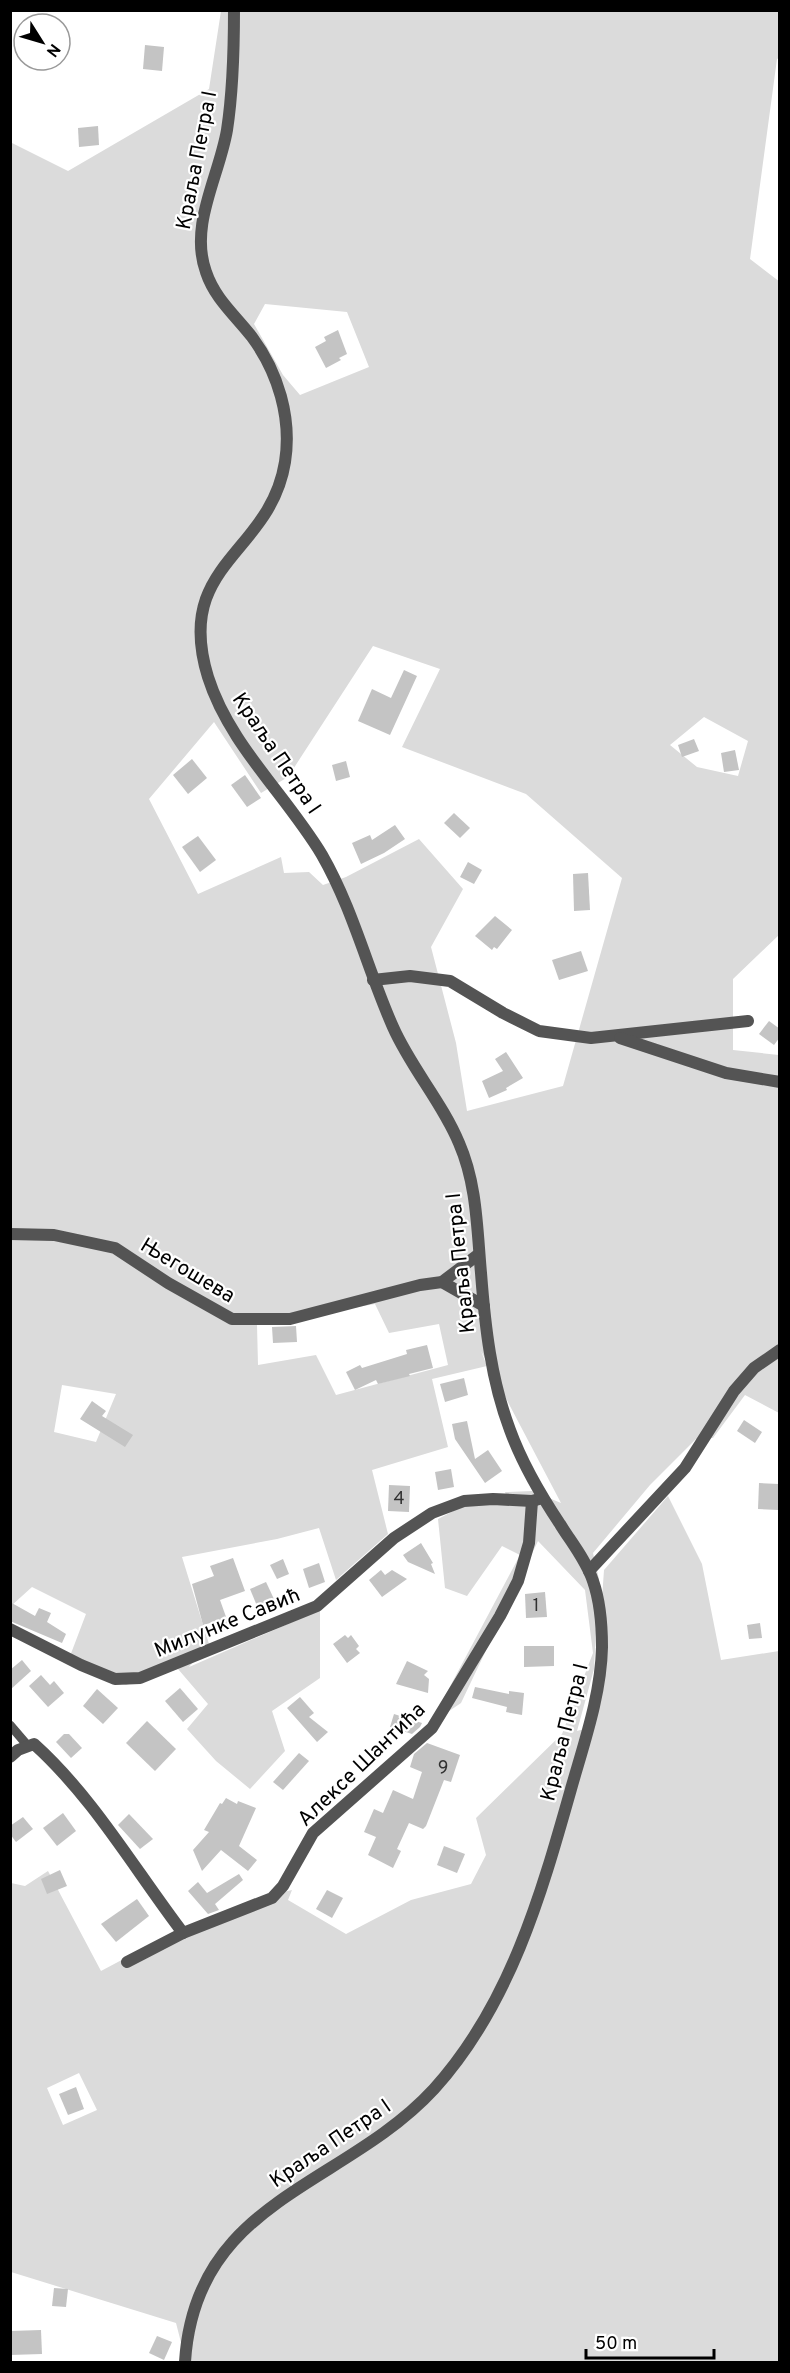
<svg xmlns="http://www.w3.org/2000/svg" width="790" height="2373" viewBox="0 0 790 2373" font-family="Overpass,sans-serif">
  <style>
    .green { fill: #dbdbdb; fill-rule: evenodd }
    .building { fill: #c4c4c4 }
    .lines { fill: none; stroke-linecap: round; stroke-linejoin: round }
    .service { stroke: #545454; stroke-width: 9 }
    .minor { stroke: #545454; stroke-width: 12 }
    .tertiary { stroke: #545454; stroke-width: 12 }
    .labels { text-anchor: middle; stroke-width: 4.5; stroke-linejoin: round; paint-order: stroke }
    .number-label { font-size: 18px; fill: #313131 }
    .street-label { font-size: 21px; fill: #000; stroke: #fff }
  </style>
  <rect width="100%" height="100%" fill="#fff"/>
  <path class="green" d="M221,11H779V58L777,59L750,259L780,282V934L733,979V1050L779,1055V1413L745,1395L713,1438L696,1439L650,1485L593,1553L599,1579L594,1669L577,1731L593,1727L604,1570L668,1496L702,1564L721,1660L779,1651V2362H186L176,2323L11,2272V1883L25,1886L48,1871L101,1971C162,1938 224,1905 292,1890L288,1900L346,1934L411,1900L471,1884L486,1855L476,1818L562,1734L593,1653L585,1590L538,1541L461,1703L430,1724L520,1555L502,1546L467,1596L445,1588L438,1519L465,1505L509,1504L505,1492L532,1491L561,1503L481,1351L487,1366L432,1379L448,1447L372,1470L388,1534L336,1580L319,1528L277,1539L182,1557L209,1644L189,1667L320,1610V1678L272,1711L285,1751L250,1789L216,1761L187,1729L208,1704L178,1669L126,1685L67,1664L86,1614L32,1587L11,1606L10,142L68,171L209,89ZM265,304L347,312L369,367L300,395L283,375L254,324ZM373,646L440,669L402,747L526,794L622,878L563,1086L467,1111L456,1043L431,947L463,889L419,839L346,877L323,885L309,872L284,873L281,857L198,894L149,799L214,722L261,793L288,777ZM704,717L748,741L738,776L697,767L670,745ZM375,1304L389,1333L439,1324L448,1365L336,1395L316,1355L258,1365L257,1325ZM62,1385L116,1394L96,1442L54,1432ZM79,2073L97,2110L63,2125L47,2088Z"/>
  <g class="building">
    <path d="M145,45L164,47L162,71L143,69Z"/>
    <path d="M98,126L99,145L79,147L78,128Z"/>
    <path d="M338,330L347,354L339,358L341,360L326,368L315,347L326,341L324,337Z"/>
    <path d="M404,670L417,676L390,735L358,721L372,689L391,698Z"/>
    <path d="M694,739L699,751L682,757L678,745Z"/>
    <path d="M735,750L739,770L724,772L721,753Z"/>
    <path d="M192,759L207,778L188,794L173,775Z"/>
    <path d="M346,761L350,777L336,781L332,765Z"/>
    <path d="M245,775L261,798L247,807L231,785Z"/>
    <path d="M454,813L470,828L460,838L444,823Z"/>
    <path d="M395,825L405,839L384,853L361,864L352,843L370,835L372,840Z"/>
    <path d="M198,836L216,860L200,872L182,847Z"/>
    <path d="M468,862L482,870L474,884L460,877Z"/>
    <path d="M588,873L590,910L574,911L573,874Z"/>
    <path d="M495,916L512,930L497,949L494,947L492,950L475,936Z"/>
    <path d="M581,951L588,971L559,980L552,960Z"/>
    <path d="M769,1021L780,1029V1037L774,1045L759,1034Z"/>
    <path d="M506,1052L523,1078L506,1088L507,1090L489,1098L482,1081L503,1071L495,1059Z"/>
    <path d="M296,1326L297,1342L273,1343L272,1327Z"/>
    <path d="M427,1345L433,1368L409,1374L410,1376L378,1384L376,1380L355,1390L346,1372L360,1365L362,1368L407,1354L406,1350Z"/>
    <path d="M464,1378L468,1395L445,1402L440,1384Z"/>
    <path d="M92,1401L106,1411L102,1416L133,1435L125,1447L80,1419Z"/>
    <path d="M744,1420L762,1432L755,1443L737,1431Z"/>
    <path d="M467,1421L475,1459L488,1450L502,1471L485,1483L455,1439L452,1424Z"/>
    <path d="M451,1469L454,1487L438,1490L435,1472Z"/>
    <path d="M759,1483L779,1484L778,1510L758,1509Z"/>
    <path d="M389,1485L410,1486L409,1512L388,1511Z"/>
    <path d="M421,1543L433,1563L431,1564L435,1574L408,1562L403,1555Z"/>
    <path d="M233,1558L245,1591L220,1600L230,1628L218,1632L214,1622L203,1625L192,1584L214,1576L210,1566Z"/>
    <path d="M283,1559L289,1574L277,1579L270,1565Z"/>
    <path d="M319,1563L325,1582L309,1588L303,1569Z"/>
    <path d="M381,1570L385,1575L392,1570L407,1579L382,1597L369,1580Z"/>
    <path d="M266,1582L274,1599L257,1606L250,1589Z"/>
    <path d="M545,1592L547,1617L526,1618L525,1594Z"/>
    <path d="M10,1602L35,1616L39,1608L51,1613L47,1622L66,1634L62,1643L10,1621Z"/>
    <path d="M760,1623L762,1638L749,1639L747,1625Z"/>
    <path d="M345,1635L348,1638L351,1635L359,1646L356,1649L360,1653L347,1663L333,1644Z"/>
    <path d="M524,1646H554V1666L524,1667Z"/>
    <path d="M22,1660L31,1671L10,1690V1670Z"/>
    <path d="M407,1661L428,1671L424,1675L429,1679L428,1693L396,1684Z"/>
    <path d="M41,1675L50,1685L54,1681L64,1693L48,1707L29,1686Z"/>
    <path d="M475,1687L509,1694V1691L524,1693L522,1715L506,1712L507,1707L472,1698Z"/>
    <path d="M180,1688L198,1709L183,1722L165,1701Z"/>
    <path d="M97,1689L118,1708L103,1724L83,1706Z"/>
    <path d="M300,1697L314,1713L309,1717L328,1732L317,1742L287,1708Z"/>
    <path d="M394,1714L422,1723L420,1727L412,1734L390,1727Z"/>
    <path d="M147,1721L176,1749L155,1771L126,1743Z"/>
    <path d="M64,1734H69L82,1748L71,1758L56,1742Z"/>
    <path d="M427,1743L460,1755L451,1782L444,1780L426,1826L423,1829L409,1823L397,1849L401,1851L393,1868L368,1855L376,1837L364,1832L374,1809L383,1813L393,1790L413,1799L422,1772L410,1767L414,1754Z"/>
    <path d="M299,1753L309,1761L283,1790L273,1782Z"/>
    <path d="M226,1798L237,1804L238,1801L256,1808L239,1846L257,1860L248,1871L221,1850L202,1871L193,1850L209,1832L204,1830L220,1803L222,1804Z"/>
    <path d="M63,1813L76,1831L57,1846L43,1828Z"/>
    <path d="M129,1814L153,1839L140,1849L118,1825Z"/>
    <path d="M23,1817L33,1829L16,1842L10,1834V1826Z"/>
    <path d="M444,1846L465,1854L457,1873L437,1865Z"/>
    <path d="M60,1870L67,1886L47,1894L41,1879Z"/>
    <path d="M239,1874L243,1880L215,1904L219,1910L208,1914L188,1891L198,1882L207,1893Z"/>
    <path d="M327,1890L343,1898L332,1918L316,1909Z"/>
    <path d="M137,1899L149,1916L116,1942L101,1924Z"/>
    <path d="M76,2087L84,2109L68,2115L59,2094Z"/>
    <path d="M54,2288L68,2289L66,2307L52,2306Z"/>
    <path d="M41,2330L42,2354L10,2355V2331Z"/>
    <path d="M157,2336L172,2342L164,2360L149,2353Z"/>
  </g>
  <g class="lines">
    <path class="service" d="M10,1725L28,1746"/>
    <g class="minor">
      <path d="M373,980L410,976L450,981L503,1013L539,1031L591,1038L748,1021"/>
      <path d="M620,1038L726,1073L780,1082"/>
      <path d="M10,1234L54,1235L115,1248L168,1283L232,1319H290L420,1285L442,1282L479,1254"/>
      <path d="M442,1282L484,1306"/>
      <path d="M589,1571L685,1468L734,1391L754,1368L780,1350"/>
      <path d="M10,1629L81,1665L115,1679L140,1678L317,1606L394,1538L432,1513L464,1501L493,1499L532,1501L539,1499"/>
      <path d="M10,1757L18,1750L34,1744C93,1797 135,1870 183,1933"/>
      <path d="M127,1962L183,1933L272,1898L283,1886L313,1833L432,1728L500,1616L518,1581L529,1543L532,1501"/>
    </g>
    <path class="tertiary" d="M185,2362C195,2199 344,2187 434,2089C510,2005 541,1895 571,1789C584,1743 601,1695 602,1647C602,1625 600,1601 593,1581C586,1560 571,1542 560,1524C540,1494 522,1463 510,1430C491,1380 485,1326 481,1273C477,1229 477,1184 459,1143C442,1102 411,1068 393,1027C368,971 353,909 322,855C286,795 229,744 208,677C173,563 270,555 285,462C292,418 278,372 252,337C235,315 215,299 206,272C189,225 219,177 227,130C233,91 234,50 234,10"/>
  </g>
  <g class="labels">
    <g class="number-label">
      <text x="399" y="1504">4</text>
      <text x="536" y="1611">1</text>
      <text x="443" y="1773">9</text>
    </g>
    <g class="street-label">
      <text transform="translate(196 160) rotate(-79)" y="7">Краља Петра I</text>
      <text transform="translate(277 753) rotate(56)" y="7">Краља Петра I</text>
      <text transform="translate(460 1263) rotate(-96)" y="7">Краља Петра I</text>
      <text transform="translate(188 1270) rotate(31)" y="7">Његошева</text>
      <text transform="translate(227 1622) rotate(-22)" y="7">Милунке Савић</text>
      <text transform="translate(564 1732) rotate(-76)" y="7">Краља Петра I</text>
      <text transform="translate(361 1764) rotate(-44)" y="7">Алексе Шантића</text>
      <text transform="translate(330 2143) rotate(-34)" y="7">Краља Петра I</text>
    </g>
  </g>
  <rect width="790" height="2373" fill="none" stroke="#000000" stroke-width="24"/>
  <g transform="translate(42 42) rotate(127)"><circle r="28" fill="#ffffff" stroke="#999999" stroke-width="1.5"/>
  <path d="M0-4.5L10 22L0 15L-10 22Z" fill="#000000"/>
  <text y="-9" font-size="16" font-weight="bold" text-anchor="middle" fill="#000000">N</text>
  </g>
  <path d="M586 2349v9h128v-9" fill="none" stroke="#000000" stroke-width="3"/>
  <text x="595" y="2349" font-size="18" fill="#000000" stroke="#ffffff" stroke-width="4.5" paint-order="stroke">50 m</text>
</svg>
